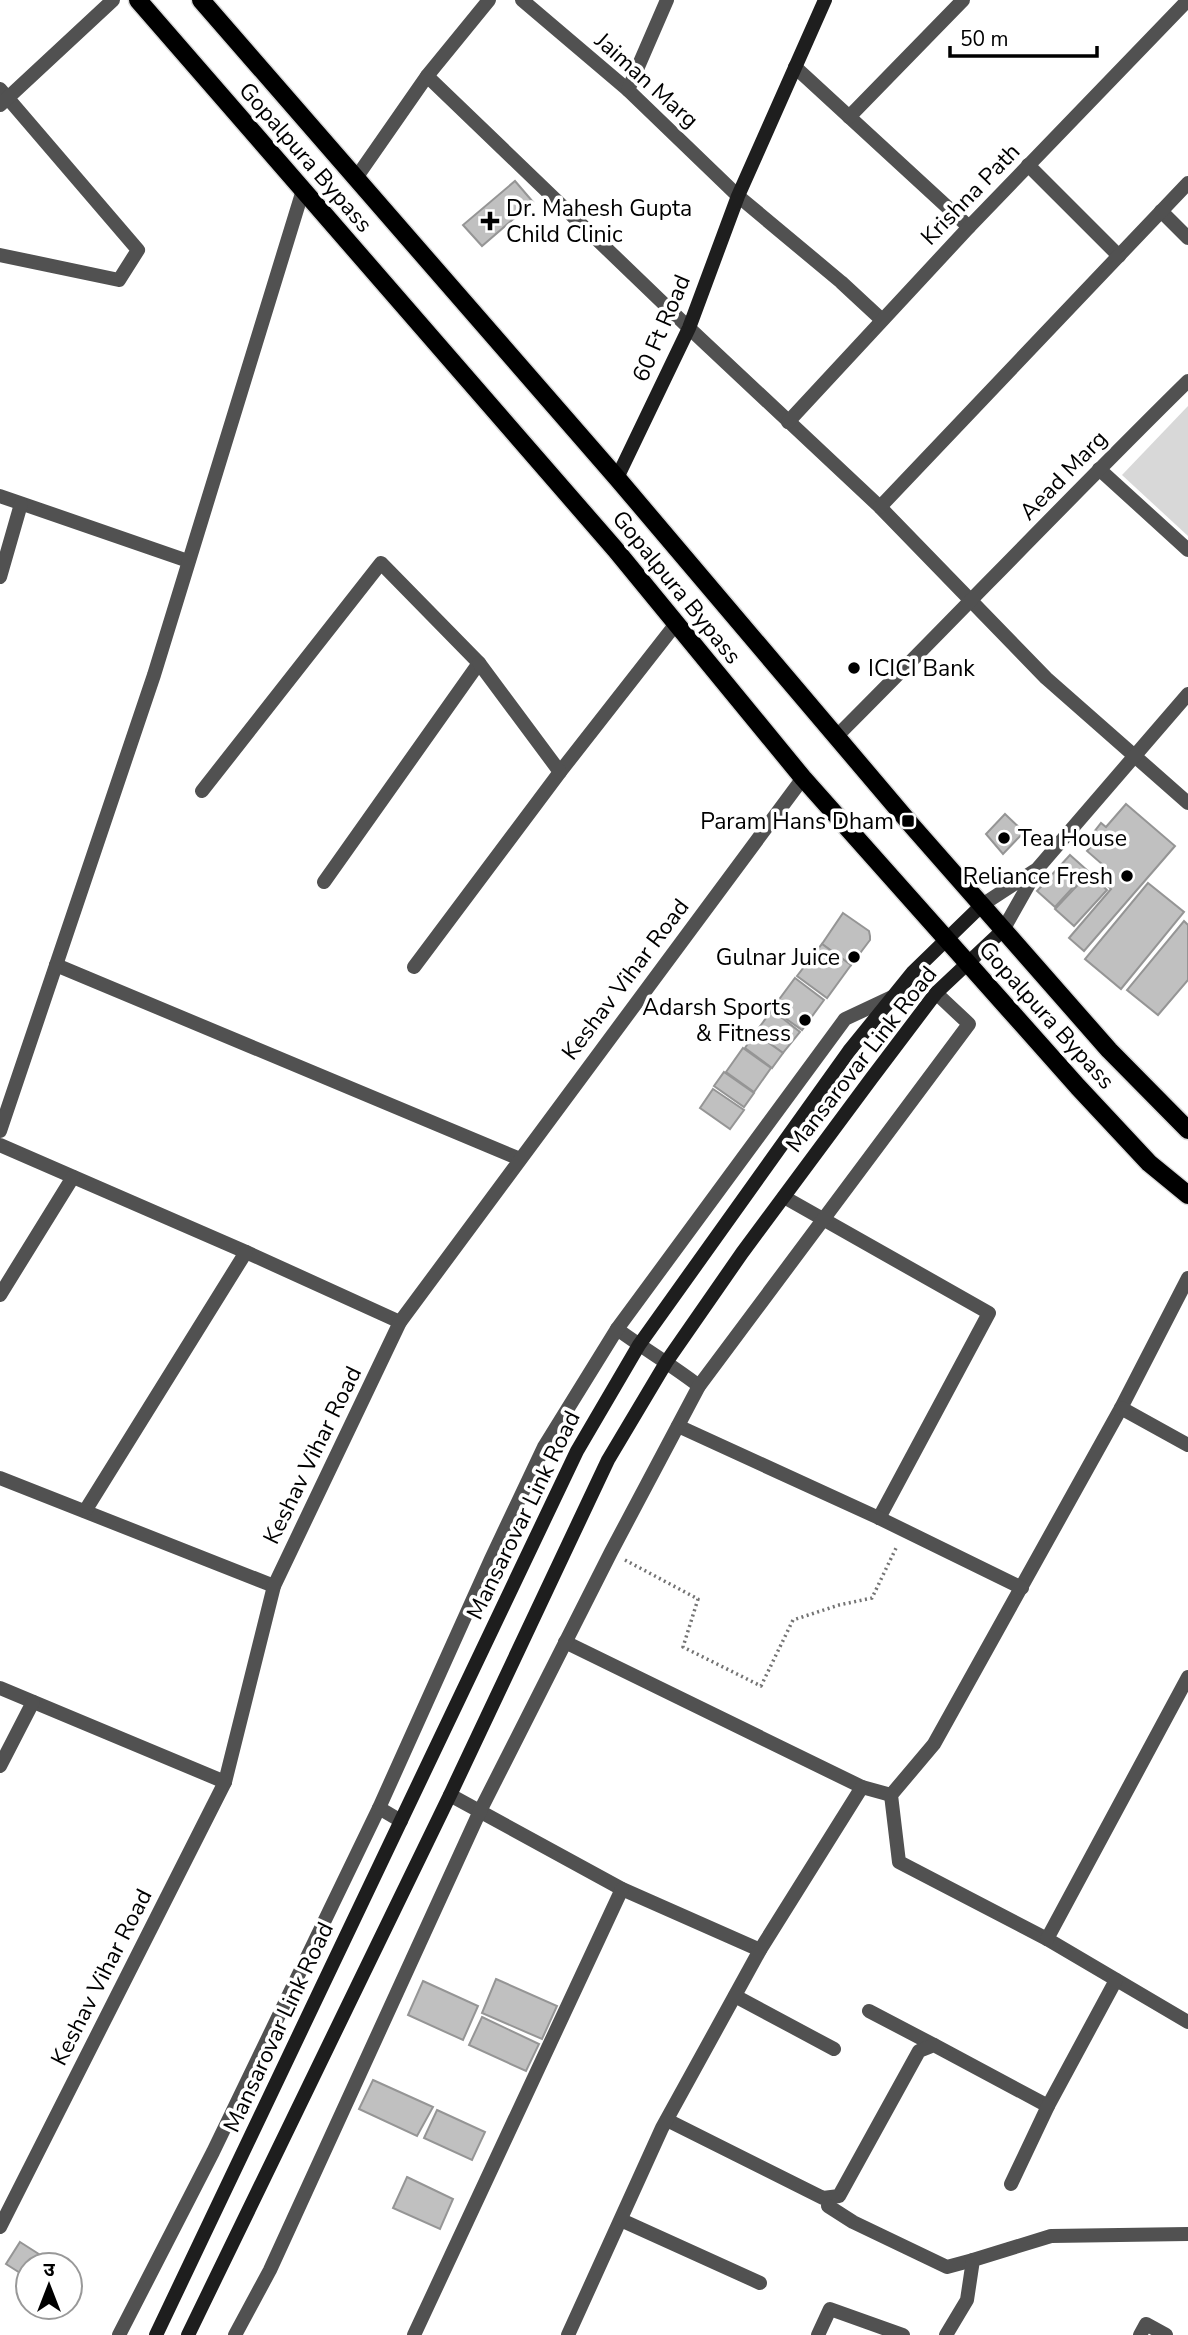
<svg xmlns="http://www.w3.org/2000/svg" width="1188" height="2335" viewBox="0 0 1188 2335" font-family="'Nunito Sans','Noto Sans Devanagari',sans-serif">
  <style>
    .green { fill: #d8d8d8 }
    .building { fill: #c0c0c0; stroke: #959595; stroke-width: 2 }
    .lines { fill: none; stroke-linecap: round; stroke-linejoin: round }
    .primary-casing { stroke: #dbdbdb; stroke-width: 21 }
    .path { stroke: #737373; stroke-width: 3.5; stroke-dasharray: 2 3.5; stroke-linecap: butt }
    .street { stroke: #515151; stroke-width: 14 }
    .secondary { stroke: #1e1e1e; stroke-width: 14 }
    .primary { stroke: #000; stroke-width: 18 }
    .poi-dot { fill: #000; stroke: #fff; stroke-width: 2.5 }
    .labels { text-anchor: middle; stroke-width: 7; stroke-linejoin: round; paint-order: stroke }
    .street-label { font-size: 23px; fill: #000; stroke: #fff }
    .poi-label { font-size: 23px; fill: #000; stroke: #fff; text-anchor: end }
  </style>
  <rect width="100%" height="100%" fill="#fff"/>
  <path class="green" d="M1188,406V536L1122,475Z"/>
  <g class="building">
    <path d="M515,181L533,202L482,246L463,225Z"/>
    <path d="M1126,804L1175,846L1084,951L1069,938L1111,889L1102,881L1110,871L1087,851L1099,837L1094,832L1101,823L1106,827Z"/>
    <path d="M1005,814L1024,832L1003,854L986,834Z"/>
    <path d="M1070,855L1088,871L1055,907L1037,891Z"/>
    <path d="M1089,873L1107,890L1074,926L1055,909Z"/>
    <path d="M1148,883L1184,912L1121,989L1085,959Z"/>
    <path d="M843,913L869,931L870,936V940L851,965L822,944Z"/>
    <path d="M1184,921L1188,925V980L1158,1015L1127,990Z"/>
    <path d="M822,944L851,965L827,998L797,976Z"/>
    <path d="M795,978L824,1000L802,1030L772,1009Z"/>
    <path d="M772,1010L800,1032L783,1053L755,1033Z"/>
    <path d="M755,1033L783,1053L772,1068L745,1048Z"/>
    <path d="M743,1048L771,1068L754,1092L726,1072Z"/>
    <path d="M724,1072L754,1093L744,1107L714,1086Z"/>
    <path d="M713,1089L744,1110L730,1129L700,1108Z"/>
    <path d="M496,1979L557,2006L542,2039L482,2013Z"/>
    <path d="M423,1981L478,2006L463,2040L408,2015Z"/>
    <path d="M482,2017L539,2044L526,2071L469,2045Z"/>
    <path d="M373,2080L433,2107L417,2136L359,2109Z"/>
    <path d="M437,2110L485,2132L472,2160L424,2138Z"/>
    <path d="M407,2177L453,2199L440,2229L393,2208Z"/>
    <path d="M20,2242L56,2265H28V2278L6,2264Z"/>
  </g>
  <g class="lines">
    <g class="primary-casing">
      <g id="primary">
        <path d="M138,0L615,549L803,778L1078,1087L1149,1163L1188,1195"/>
        <path d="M201,0L617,478L913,827L1109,1050L1188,1130"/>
      </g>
    </g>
    <path class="path" d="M625,1560L698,1599L683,1647L761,1686L793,1620L839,1605L872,1598L897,1546"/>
    <g class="street">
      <path d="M522,0L628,90L738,196L841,282L882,320"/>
      <path d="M795,67L969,227"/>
      <path d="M427,76L689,328L880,507L1046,678L1188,803"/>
      <path d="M0,89L138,250L119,280L0,255"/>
      <path d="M628,90L667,0"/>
      <path d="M0,105L113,0"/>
      <path d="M849,117L963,0"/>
      <path d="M1028,165L1119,256"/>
      <path d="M356,178L427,76L489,0"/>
      <path d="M1161,211L1188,238"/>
      <path d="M788,422L969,227L1188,0"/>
      <path d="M1099,469L1188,550"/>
      <path d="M0,496L188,561"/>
      <path d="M880,507L1188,183"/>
      <path d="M0,577L21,504"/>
      <path d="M836,737C954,619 1069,498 1188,381"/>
      <path d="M560,772L675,625"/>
      <path d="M202,791L381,563L479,663L324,882"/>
      <path d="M982,905L1034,871"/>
      <path d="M1003,930L1038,868L1188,694"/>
      <path d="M56,965L520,1159"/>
      <path d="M414,967L560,772L479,663"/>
      <path d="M0,1131L154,675L303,190"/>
      <path d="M0,1145L246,1252L400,1322"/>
      <path d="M784,1197L989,1313L879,1518"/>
      <path d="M1188,1278L1121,1408L934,1744L891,1795L899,1862L1047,1939L1188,2022"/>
      <path d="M0,1295L73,1177"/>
      <path d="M617,1329C644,1349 672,1365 699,1386"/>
      <path d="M1121,1408L1188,1445"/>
      <path d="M678,1426L879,1518L1022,1588"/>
      <path d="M0,1478L274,1586"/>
      <path d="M85,1511L246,1252"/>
      <path d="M565,1642L862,1787L891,1795"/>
      <path d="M0,1688L225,1782"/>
      <path d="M0,1766L33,1702"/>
      <path d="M450,1795L622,1889L760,1950"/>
      <path d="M379,1808L401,1821"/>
      <path d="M1047,1939L1188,1677"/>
      <path d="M735,1996L834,2049"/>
      <path d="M869,2011L934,2045"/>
      <path d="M667,2120L823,2198L839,2196L919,2051L934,2045L1048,2106"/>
      <path d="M1011,2184L1048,2106L1116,1980"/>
      <path d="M828,2206L853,2222L947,2267L973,2260"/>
      <path d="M621,2220L760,2283"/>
      <path d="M0,2227L225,1782L274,1586L400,1322L803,778"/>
      <path d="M119,2335L213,2152L379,1808L491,1559L544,1447L617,1329L845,1019L894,996"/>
      <path d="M235,2335L270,2270L480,1811L611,1552L699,1386L969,1024L936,993"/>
      <path d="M414,2335L622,1889"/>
      <path d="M568,2335L662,2128L760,1950L862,1787"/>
      <path d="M818,2335L830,2309L903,2335"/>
      <path d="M946,2335L967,2300L973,2260L1051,2236L1188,2234"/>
      <path d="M1140,2335L1146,2324L1166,2335"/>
    </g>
    <g class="secondary">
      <path d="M617,478L689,328L738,196L825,0"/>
      <path d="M156,2335L577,1451L639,1345L849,1051L913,972L982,905"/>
      <path d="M188,2335L450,1795L608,1460L667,1361L742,1253L871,1079L936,993L1003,930"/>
    </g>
    <use href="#primary" class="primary"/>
  </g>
  <g class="poi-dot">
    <path d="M486.5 210.5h7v7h7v7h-7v7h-7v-7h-7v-7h7z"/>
    <circle cx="854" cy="668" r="7"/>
    <rect x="901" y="814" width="14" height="14" rx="3.5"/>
    <circle cx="1004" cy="838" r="7"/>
    <circle cx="1127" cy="876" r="7"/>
    <circle cx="854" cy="957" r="7"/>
    <circle cx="805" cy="1020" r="7"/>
  </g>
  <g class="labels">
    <g class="street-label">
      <text transform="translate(647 80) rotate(42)" y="8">Jaiman Marg</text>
      <text transform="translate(306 157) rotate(49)" y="8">Gopalpura Bypass</text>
      <text transform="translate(970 194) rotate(-46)" y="8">Krishna Path</text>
      <text transform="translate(661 328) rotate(-67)" y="8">60 Ft Road</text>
      <text transform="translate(1063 475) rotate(-46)" y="8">Aead Marg</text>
      <text transform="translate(677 587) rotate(51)" y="8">Gopalpura Bypass</text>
      <text transform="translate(625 979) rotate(-53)" y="8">Keshav Vihar Road</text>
      <text transform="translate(1047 1015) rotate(48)" y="8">Gopalpura Bypass</text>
      <text transform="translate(861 1059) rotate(-52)" y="8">Mansarovar Link Road</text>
      <text transform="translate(312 1455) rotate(-64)" y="8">Keshav Vihar Road</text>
      <text transform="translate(523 1515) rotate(-64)" y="8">Mansarovar Link Road</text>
      <text transform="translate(101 1977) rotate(-63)" y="8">Keshav Vihar Road</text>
      <text transform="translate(278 2027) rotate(-65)" y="8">Mansarovar Link Road</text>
    </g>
    <g class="poi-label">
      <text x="506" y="216" text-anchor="start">Dr. Mahesh Gupta<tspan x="506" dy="26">Child Clinic</tspan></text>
      <text x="868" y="676" text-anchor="start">ICICI Bank</text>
      <text x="894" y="829">Param Hans Dham</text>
      <text x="1018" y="846" text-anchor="start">Tea House</text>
      <text x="1113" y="884">Reliance Fresh</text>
      <text x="840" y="965">Gulnar Juice</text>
      <text x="791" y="1015">Adarsh Sports<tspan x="791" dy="26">&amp; Fitness</tspan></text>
    </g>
  </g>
  <g transform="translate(49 2286)"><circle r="33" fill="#ffffff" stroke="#999999" stroke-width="2"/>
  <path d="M0-5L12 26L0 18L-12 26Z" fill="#000000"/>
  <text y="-10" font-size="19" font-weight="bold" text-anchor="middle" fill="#000000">उ</text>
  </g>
  <path d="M950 46v10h147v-10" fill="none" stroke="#000000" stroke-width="3.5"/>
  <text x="960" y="46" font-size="21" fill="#000000" stroke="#ffffff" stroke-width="5" paint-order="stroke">50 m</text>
</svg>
